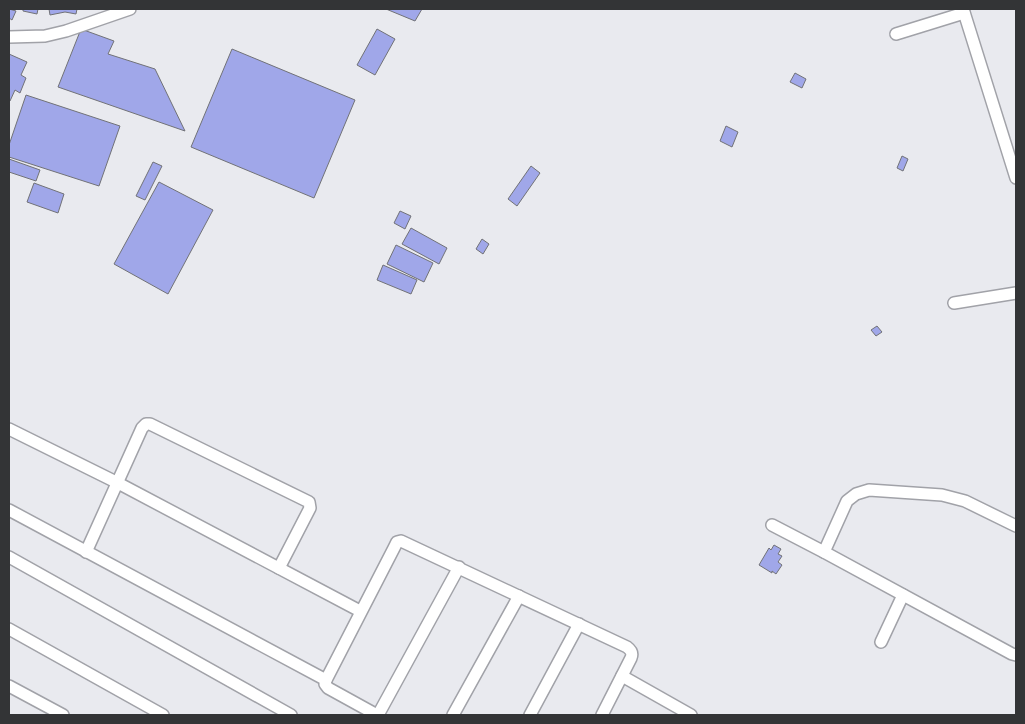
<svg xmlns="http://www.w3.org/2000/svg" width="1025" height="724" viewBox="0 0 1025 724" font-family="'Asap Condensed',sans-serif">
  <style>
    .building { fill: #a0a7e9; stroke: #717277 }
    .lines { fill: none; stroke-linecap: round; stroke-linejoin: round }
    .minor-casing { stroke: #a1a2a8; stroke-width: 14 }
    .minor { stroke: #fff; stroke-width: 11 }
  </style>
  <rect width="100%" height="100%" fill="#e9eaef"/>
  <g class="building">
    <path d="M9,9L16,11L12,20L9,18Z"/>
    <path d="M23,9H38L37,14L23,11Z"/>
    <path d="M49,9H77L76,14L65,12L50,15Z"/>
    <path d="M386,9H422L415,21Z"/>
    <path d="M81,29L114,41L108,54L155,69L185,131L58,87Z"/>
    <path d="M377,29L395,39L375,75L357,65Z"/>
    <path d="M232,49L355,100L314,198L191,147Z"/>
    <path d="M9,54L27,62L21,75L26,78L20,93L15,90L10,101L9,100Z"/>
    <path d="M795,73L806,79L802,88L790,82Z"/>
    <path d="M26,95L120,126L99,186L9,157V145Z"/>
    <path d="M726,126L738,132L732,147L720,141Z"/>
    <path d="M902,156L908,159L903,171L897,168Z"/>
    <path d="M9,159L40,170L36,181L9,172Z"/>
    <path d="M153,162L162,166L145,200L136,196Z"/>
    <path d="M531,166L540,173L517,206L508,199Z"/>
    <path d="M159,182L213,210L168,294L114,264Z"/>
    <path d="M34,183L64,194L58,213L27,202Z"/>
    <path d="M400,211L411,216L405,229L394,223Z"/>
    <path d="M411,228L447,248L439,264L402,244Z"/>
    <path d="M482,239L489,244L483,254L476,249Z"/>
    <path d="M396,245L433,263L424,282L387,264Z"/>
    <path d="M383,265L417,280L411,294L377,280Z"/>
    <path d="M877,326L882,332L876,336L871,330Z"/>
    <path d="M774,545L781,549L778,554L782,556L778,562L782,565L776,574L772,571V573L759,565L769,548L771,550Z"/>
  </g>
  <g class="lines">
    <g class="minor-casing">
      <g id="minor">
        <path d="M963,9L1016,178"/>
        <path d="M896,34L964,13"/>
        <path d="M9,37L45,36L66,31L130,9"/>
        <path d="M954,303L1016,293"/>
        <path d="M9,429L118,483L360,611"/>
        <path d="M9,510L326,680"/>
        <path d="M772,525L824,552L1012,654L1016,655"/>
        <path d="M86,552L142,428L146,424H150L309,502L310,508L279,568"/>
        <path d="M824,552L847,501L856,494L869,490L942,495L965,501L1016,526"/>
        <path d="M9,557L291,715"/>
        <path d="M9,629L163,715"/>
        <path d="M881,642L903,595"/>
        <path d="M622,676L691,715"/>
        <path d="M9,686L63,715"/>
        <path d="M377,715L328,688L325,684L326,680L394,548L397,542L401,541L627,647C631,650 633,653 631,658L602,715"/>
        <path d="M378,715L459,567"/>
        <path d="M453,715L519,596"/>
        <path d="M530,715L579,624"/>
      </g>
    </g>
    <use href="#minor" class="minor"/>
  </g>
  <rect width="1025" height="724" fill="none" stroke="#333436" stroke-width="20"/>
</svg>
